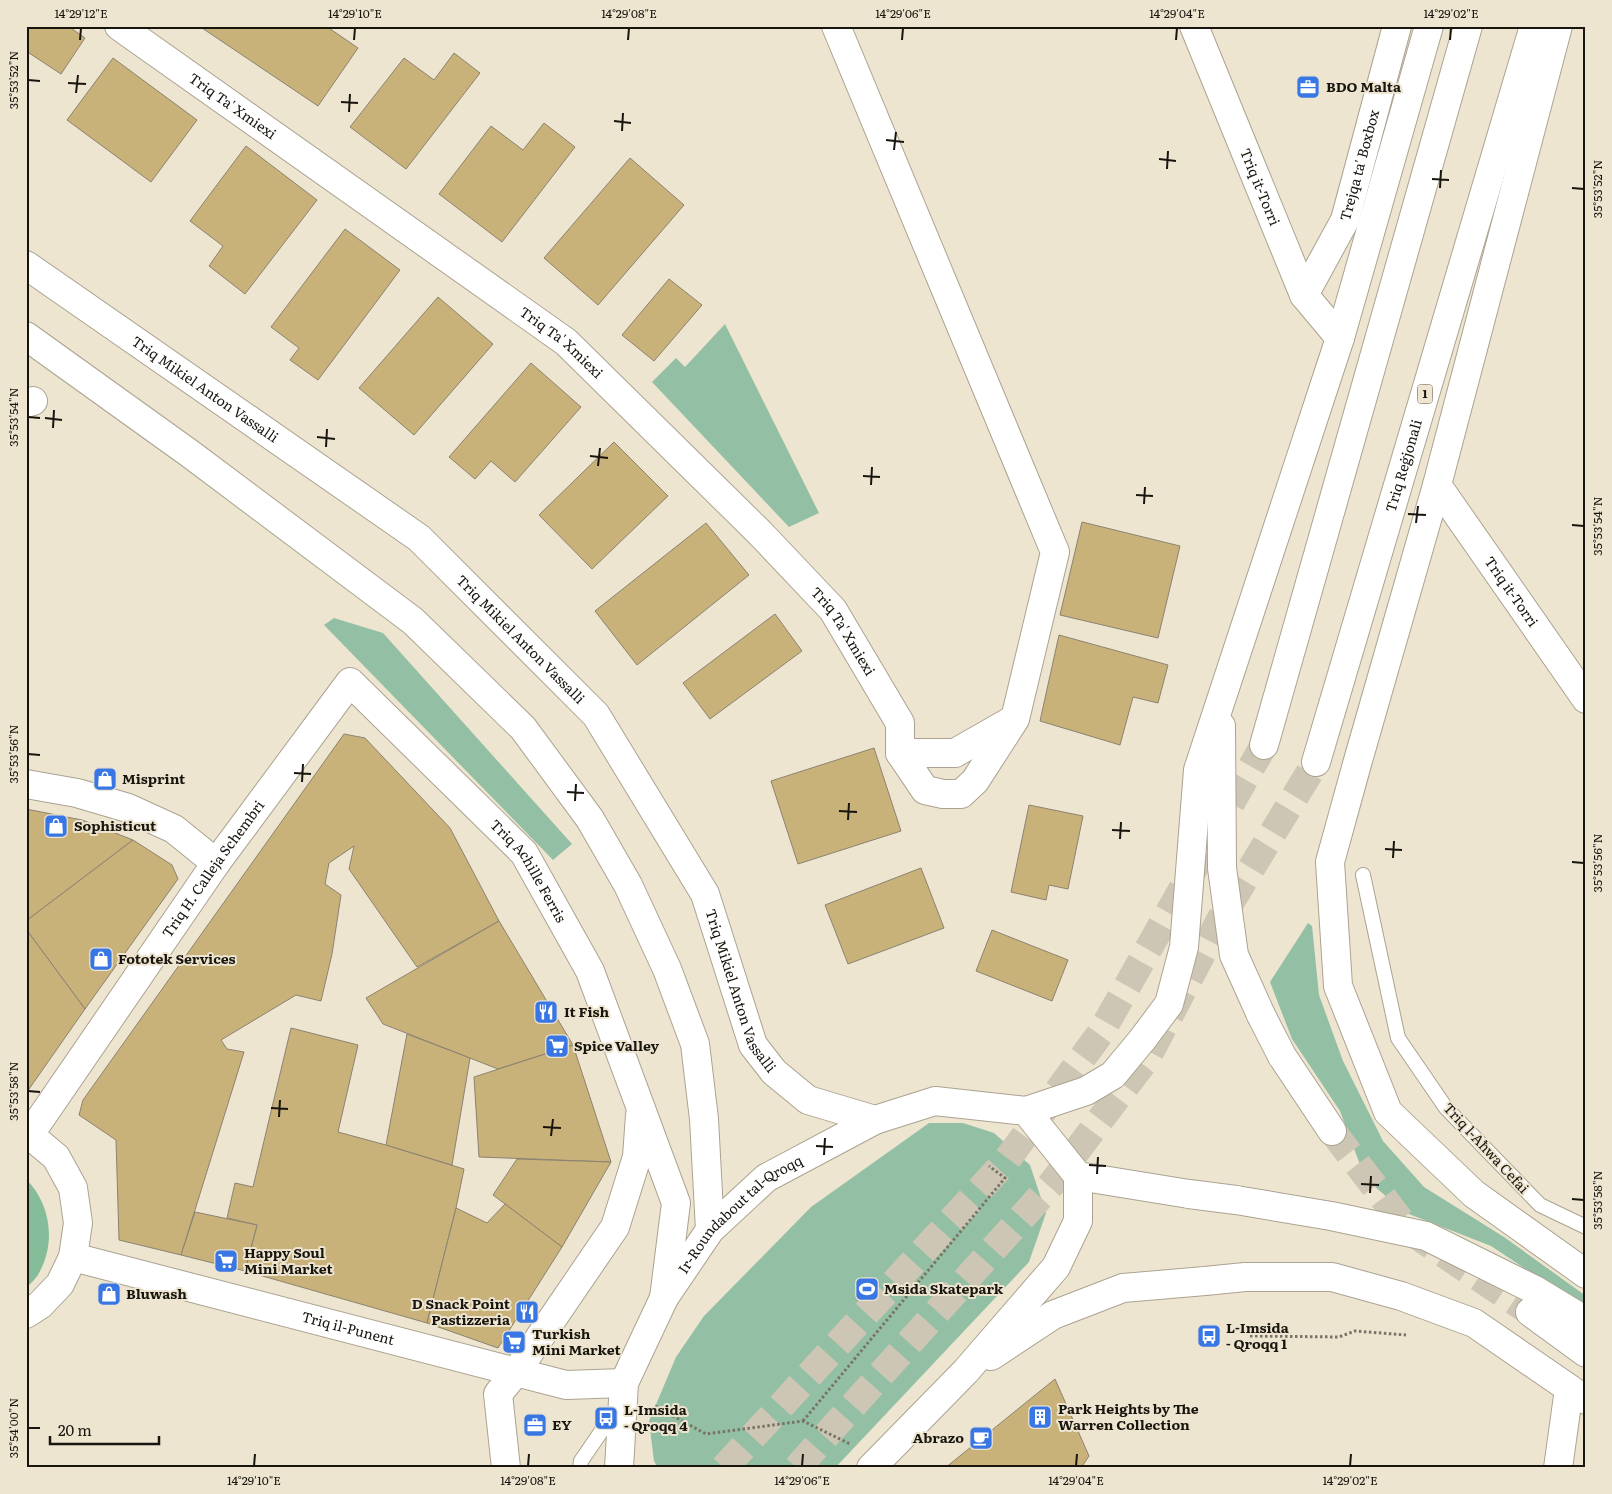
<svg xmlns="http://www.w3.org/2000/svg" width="1612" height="1494" viewBox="0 0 1612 1494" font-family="Literata,serif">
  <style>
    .green { fill: #93c0a4 }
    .forest { fill: #85bd9a }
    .building { fill: #c9b17a; stroke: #8b8371 }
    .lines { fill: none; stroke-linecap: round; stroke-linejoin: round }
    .highway-tunnel { stroke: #cec6b4; stroke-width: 28; stroke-dasharray: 28 14; stroke-linecap: butt }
    .lane-casing { stroke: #aba390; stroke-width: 16 }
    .street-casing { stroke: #aba390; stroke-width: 30 }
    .highway-casing { stroke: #aba390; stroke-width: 30 }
    .path { stroke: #797366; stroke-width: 3; stroke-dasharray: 2.5 2.5; stroke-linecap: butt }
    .lane { stroke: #fff; stroke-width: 14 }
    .street { stroke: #fff; stroke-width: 28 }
    .highway { stroke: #fff; stroke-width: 28 }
    .highway-bridge-casing { stroke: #aba390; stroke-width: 30; stroke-linecap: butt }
    .highway-bridge { stroke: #fff; stroke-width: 28 }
    .ticks { fill: none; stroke: #18150e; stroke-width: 2 }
    .labels { text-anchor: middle; stroke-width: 4; stroke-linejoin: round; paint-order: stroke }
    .shield { fill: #eee5d1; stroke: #585348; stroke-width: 1 }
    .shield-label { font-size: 12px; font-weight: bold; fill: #18150e }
    .poi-label { font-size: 14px; font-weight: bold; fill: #18150e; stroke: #eee5d1; text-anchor: start }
    .street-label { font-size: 14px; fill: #18150e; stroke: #eee5d1 }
    .neatline { fill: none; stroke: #18150e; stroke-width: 2 }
    .ticks-label { font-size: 12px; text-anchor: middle; fill: #18150e }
  </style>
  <rect width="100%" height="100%" fill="#eee5d1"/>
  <g class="green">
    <path d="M725,324L819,513L789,527L652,382L676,358L685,367Z"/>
    <path d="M334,618L383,633L572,844L553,860L324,625Z"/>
    <path d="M1308,923L1312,926L1319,995L1343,1061L1383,1141L1424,1187L1504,1237L1586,1296V1309L1491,1246L1404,1212L1365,1178L1340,1111L1292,1039L1270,982Z"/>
    <path d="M929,1123H963L994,1133L1030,1165L1046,1213L1029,1262L835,1468H658L654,1461L649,1421L676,1357L704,1316L811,1207Z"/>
  </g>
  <path class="forest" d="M26,1179C51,1204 56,1243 39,1273C36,1279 30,1284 26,1288Z"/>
  <g class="building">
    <path d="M26,26H68L85,38L61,74L26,51Z"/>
    <path d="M199,26H326L358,48L318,106Z"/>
    <path d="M454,53L480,73L406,169L350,127L404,58L434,80Z"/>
    <path d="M113,58L197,120L151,182L67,120Z"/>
    <path d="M544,123L575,147L502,242L439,194L491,126L523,150Z"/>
    <path d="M246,146L317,200L245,294L209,266L223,246L190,221Z"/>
    <path d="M630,158L684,205L598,305L544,258Z"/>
    <path d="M345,229L400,270L318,380L290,360L299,348L271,327Z"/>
    <path d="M669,279L702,305L654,361L622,335Z"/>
    <path d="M438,297L493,344L414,435L359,388Z"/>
    <path d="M531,363L581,407L515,482L491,461L475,479L449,457Z"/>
    <path d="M614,442L668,496L592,569L539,515Z"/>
    <path d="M1082,522L1180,546L1158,638L1060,615Z"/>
    <path d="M706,523L749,575L637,665L595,611Z"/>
    <path d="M775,614L802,651L710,719L683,683Z"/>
    <path d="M1059,635L1168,665L1158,703L1133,697L1120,745L1040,721Z"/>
    <path d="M344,734L365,738L450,828L499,921L417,967L349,869L354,846L329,863L325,884L341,895L332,954L321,1001L296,995L221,1040L227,1049L244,1052L181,1255L119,1240L116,1140L79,1115L83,1100Z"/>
    <path d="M874,748L901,831L798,864L771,781Z"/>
    <path d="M1029,805L1083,816L1068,889L1049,885L1046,900L1011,892Z"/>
    <path d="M26,809L82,820L133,840L26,921Z"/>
    <path d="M133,840L172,865L178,879L85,1009L26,929V921Z"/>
    <path d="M921,868L944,928L848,964L825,905Z"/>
    <path d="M499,921L573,1045L498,1069L383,1024L366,998Z"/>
    <path d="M26,929L85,1009L27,1092H26Z"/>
    <path d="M992,930L1068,960L1052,1001L976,971Z"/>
    <path d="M291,1028L358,1045L338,1132L386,1145L464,1169L456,1208L427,1323L245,1271L257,1225L227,1218L235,1183L253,1187Z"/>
    <path d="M407,1034L470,1058L452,1165L386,1145Z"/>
    <path d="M573,1045L611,1162L479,1157L474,1077Z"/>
    <path d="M517,1159L611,1162L562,1247L493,1195Z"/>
    <path d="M505,1204L562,1247L498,1348L427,1323L456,1208L487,1223Z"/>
    <path d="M195,1212L257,1225L245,1271L181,1255Z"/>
    <path d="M1055,1379L1089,1456L1081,1468H945Z"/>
  </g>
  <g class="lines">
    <g class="highway-tunnel">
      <path d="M1332,1131L1407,1229L1530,1312"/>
      <path d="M724,1468L1006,1161L1100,1034L1264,745"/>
      <path d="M797,1468L1050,1186L1147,1058L1221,918L1316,762"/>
    </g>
    <g class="lane-casing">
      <g id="lane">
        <path d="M1363,875L1398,1038L1446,1108L1540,1205L1586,1227"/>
        <path d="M580,1468L581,1461L618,1407"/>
      </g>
    </g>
    <g class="street-casing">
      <g id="street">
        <path id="s1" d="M119,26L566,342L760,533L833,610L900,723V753L925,790L943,794H961L975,781L1015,719L1055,552L836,26"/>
        <path id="s2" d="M1194,26L1304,295L1340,338"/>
        <path id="s3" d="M1304,295L1345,220L1397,26"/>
        <path d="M26,403L33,401"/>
        <path id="s4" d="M1437,485L1586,699"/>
        <path d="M900,753H955L1011,721"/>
        <path d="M26,784L77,793L128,808L174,829L216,863"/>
        <path d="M26,1132L56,1157L73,1188L78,1223L73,1257L60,1284L40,1305L26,1314"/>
        <path id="s5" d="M30,1134L216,863L350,682L524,853L590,971L676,1203L664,1298"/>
        <path id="s6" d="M73,1257L566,1385L624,1383"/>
        <path d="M506,1468L498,1394L516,1372L615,1227L637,1157L640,1115"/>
        <path d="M1558,1468L1569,1389"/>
      </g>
    </g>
    <g class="highway-casing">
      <g id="highway">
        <path d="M1558,26L1437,485L1357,764L1330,862L1338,986L1388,1112L1474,1194L1586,1274"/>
        <path id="s7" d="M26,265L419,538L596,715L705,894L753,1045L774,1072L808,1100L875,1120"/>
        <path d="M26,336L189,453L413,621L523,728L590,819L628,885L667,969L695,1044L704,1119L710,1230"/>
        <path d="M1221,726L1222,868L1234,955L1261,1015"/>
        <path d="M1264,745L1468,26"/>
        <path id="s8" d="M1316,762L1534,26"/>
        <path d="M1282,1056L1332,1131"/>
        <path d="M1026,1111L1086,1091L1113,1075L1142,1040L1169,1004L1184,947L1198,770L1340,338L1429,26"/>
        <path d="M1078,1176L1189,1194"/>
        <path d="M1236,1200L1331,1216L1426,1236L1535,1290L1586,1321"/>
        <path d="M1245,1277H1332L1401,1296L1474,1323L1586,1400"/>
        <path d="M1530,1312L1586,1353"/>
        <path d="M991,1356L1053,1315L1123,1288L1205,1281"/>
        <path id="s9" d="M619,1468L624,1383L664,1298L710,1230L766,1178L875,1120L935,1101L1026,1111L1078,1176V1221L1056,1267L966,1371L871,1468"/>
      </g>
    </g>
    <g class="path">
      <path d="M1250,1336L1339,1337L1355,1331L1406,1335"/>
      <path d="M655,1406L706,1434L803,1421L850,1444"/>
      <path d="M803,1421L1005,1178L989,1166"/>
    </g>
    <use href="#lane" class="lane"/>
    <use href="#street" class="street"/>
    <use href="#highway" class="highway"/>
    <g class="highway-bridge-casing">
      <g id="highway-bridge">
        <path d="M1261,1015L1282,1056"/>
        <path d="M1189,1194L1236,1200"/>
        <path d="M1205,1281L1245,1277"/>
      </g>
    </g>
    <use href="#highway-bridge" class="highway-bridge"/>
  </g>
  <path class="ticks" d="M80,40L81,28M354,40L355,28M628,40L629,28M902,40L903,28M1176,40L1177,28M1450,40L1451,28M28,80L40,81M68,83L86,84M76,93L78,75M341,102L358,103M349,112L350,94M614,121L631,123M622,131L623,113M886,140L904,142M894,150L896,132M1159,159L1176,161M1167,169L1168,151M1432,179L1449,180M1440,188L1441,170M1572,188L1584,189M28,417L40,418M45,418L62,420M53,428L54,410M317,437L335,439M326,447L327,429M590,456L608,458M598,466L600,448M863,476L880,477M871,485L872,467M1136,495L1153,496M1144,504L1145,487M1408,514L1426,515M1416,523L1418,506M1572,525L1584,526M28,754L40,755M294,773L311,774M302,782L303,764M567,792L584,793M575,801L576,784M839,811L857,812M848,820L849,803M1112,830L1130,831M1120,839L1121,822M1385,849L1402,850M1393,858L1394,841M1572,862L1584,863M28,1091L40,1092M271,1108L288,1109M279,1117L280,1100M543,1127L561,1128M551,1136L553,1119M816,1146L833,1147M824,1155L825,1138M1089,1165L1106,1166M1097,1174L1098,1157M1361,1184L1379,1185M1370,1193L1371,1176M1572,1199L1584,1200M28,1428H40M254,1466L255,1454M528,1466L529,1454M802,1466L803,1454M1076,1466L1077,1454M1350,1466L1351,1454"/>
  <defs>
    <g id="office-square" transform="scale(1.25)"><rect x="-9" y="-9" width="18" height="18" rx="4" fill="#3876e4" stroke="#eee5d1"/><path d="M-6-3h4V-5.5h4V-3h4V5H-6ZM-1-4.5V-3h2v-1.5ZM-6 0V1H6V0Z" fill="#fff"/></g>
    <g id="shop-square" transform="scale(1.25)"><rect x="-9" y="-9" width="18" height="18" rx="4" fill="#3876e4" stroke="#eee5d1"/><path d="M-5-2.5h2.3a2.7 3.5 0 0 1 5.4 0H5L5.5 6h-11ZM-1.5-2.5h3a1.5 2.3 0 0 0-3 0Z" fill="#fff"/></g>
    <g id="restaurant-square" transform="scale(1.25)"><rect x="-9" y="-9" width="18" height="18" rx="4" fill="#3876e4" stroke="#eee5d1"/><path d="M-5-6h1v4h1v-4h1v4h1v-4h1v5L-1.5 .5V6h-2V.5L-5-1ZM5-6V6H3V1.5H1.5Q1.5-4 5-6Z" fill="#fff"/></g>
    <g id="supermarket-square" transform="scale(1.25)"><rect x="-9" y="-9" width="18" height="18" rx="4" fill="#3876e4" stroke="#eee5d1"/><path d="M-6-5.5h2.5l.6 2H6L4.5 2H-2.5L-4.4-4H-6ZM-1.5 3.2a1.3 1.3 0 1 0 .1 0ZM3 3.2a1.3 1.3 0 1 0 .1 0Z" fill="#fff"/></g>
    <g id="stadium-square" transform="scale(1.25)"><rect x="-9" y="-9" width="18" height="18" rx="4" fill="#3876e4" stroke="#eee5d1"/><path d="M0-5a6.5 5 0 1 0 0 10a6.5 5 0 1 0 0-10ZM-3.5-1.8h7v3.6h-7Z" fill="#fff"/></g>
    <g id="bus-square" transform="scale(1.25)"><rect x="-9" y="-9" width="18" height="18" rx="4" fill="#3876e4" stroke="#eee5d1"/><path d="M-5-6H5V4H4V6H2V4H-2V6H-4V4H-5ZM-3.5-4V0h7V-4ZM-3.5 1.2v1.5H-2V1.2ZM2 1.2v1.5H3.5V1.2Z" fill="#fff"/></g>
    <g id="building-square" transform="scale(1.25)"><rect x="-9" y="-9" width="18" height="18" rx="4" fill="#3876e4" stroke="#eee5d1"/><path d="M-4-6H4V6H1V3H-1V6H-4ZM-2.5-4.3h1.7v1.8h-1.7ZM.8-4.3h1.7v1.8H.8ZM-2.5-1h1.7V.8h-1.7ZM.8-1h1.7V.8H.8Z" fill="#fff"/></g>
    <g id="cafe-square" transform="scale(1.25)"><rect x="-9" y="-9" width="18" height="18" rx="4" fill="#3876e4" stroke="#eee5d1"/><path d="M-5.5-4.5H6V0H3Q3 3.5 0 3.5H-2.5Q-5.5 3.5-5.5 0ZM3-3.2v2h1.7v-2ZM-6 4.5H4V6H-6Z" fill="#fff"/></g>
  </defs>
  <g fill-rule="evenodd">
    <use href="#office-square" x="1308" y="87"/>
    <use href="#shop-square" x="105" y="779"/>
    <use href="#shop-square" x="56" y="826"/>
    <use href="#shop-square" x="101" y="959"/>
    <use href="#restaurant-square" x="546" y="1012"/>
    <use href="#supermarket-square" x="557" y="1046"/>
    <use href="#supermarket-square" x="226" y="1261"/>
    <use href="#stadium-square" x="867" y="1289"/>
    <use href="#shop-square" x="109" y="1294"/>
    <use href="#restaurant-square" x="527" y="1312"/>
    <use href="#bus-square" x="1209" y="1336"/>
    <use href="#supermarket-square" x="514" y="1342"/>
    <use href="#building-square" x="1040" y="1417"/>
    <use href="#bus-square" x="606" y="1418"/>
    <use href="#office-square" x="535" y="1425"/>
    <use href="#cafe-square" x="981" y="1438"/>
  </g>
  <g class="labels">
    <rect class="shield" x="1417.5" y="384.5" width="15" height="19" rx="4"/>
    <g class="shield-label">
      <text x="1425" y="398">1</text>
    </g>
    <g class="poi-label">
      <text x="1326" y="92">BDO Malta</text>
      <text x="122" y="784">Misprint</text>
      <text x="74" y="831">Sophisticut</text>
      <text x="118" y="964">Fototek Services</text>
      <text x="564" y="1017">It Fish</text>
      <text x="574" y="1051">Spice Valley</text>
      <text x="244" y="1258">Happy Soul<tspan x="244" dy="16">Mini Market</tspan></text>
      <text x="884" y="1294">Msida Skatepark</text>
      <text x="126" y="1299">Bluwash</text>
      <text x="510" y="1309" text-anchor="end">D Snack Point<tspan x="510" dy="16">Pastizzeria</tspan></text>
      <text x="1226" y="1333">L-Imsida<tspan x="1226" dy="16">- Qroqq 1</tspan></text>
      <text x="532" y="1339">Turkish<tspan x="532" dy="16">Mini Market</tspan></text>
      <text x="1058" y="1414">Park Heights by The<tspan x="1058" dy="16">Warren Collection</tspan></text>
      <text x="624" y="1415">L-Imsida<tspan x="624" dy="16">- Qroqq 4</tspan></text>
      <text x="552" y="1430">EY</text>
      <text x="964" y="1443" text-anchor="end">Abrazo</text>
    </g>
    <g class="street-label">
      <text dy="5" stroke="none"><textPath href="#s1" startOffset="139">Triq Ta' Xmiexi</textPath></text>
      <text dy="5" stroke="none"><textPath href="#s3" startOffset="142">Trejqa ta' Boxbox</textPath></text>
      <text dy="5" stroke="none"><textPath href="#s2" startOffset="174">Triq it-Torri</textPath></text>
      <text dy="5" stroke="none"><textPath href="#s1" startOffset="544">Triq Ta' Xmiexi</textPath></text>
      <text dy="5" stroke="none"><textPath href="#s7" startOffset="218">Triq Mikiel Anton Vassalli</textPath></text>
      <text dy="5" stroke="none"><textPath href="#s8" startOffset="309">Triq Reġjonali</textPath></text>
      <text dy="5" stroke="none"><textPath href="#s4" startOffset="130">Triq it-Torri</textPath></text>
      <text dy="5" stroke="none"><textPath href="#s1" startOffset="949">Triq Ta' Xmiexi</textPath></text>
      <text dy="5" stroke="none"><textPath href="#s7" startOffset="622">Triq Mikiel Anton Vassalli</textPath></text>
      <text dy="5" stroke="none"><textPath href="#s5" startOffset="322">Triq H. Calleja Schembri</textPath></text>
      <text dy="5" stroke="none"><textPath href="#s5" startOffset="815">Triq Achille Ferris</textPath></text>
      <text dy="5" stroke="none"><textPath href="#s7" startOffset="1042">Triq Mikiel Anton Vassalli</textPath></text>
      <text transform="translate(1486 1148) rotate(47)" y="5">Triq l-Aħwa Cefai</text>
      <text dy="5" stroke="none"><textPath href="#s9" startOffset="294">Ir-Roundabout tal-Qroqq</textPath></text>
      <text dy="5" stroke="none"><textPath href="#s6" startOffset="284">Triq il-Punent</textPath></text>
    </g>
  </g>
  <rect width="1612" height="1494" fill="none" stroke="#eee5d1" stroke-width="55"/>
  <path d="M50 1436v8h109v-8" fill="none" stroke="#18150e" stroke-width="2.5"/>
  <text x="58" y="1436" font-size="15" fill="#18150e" stroke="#eee5d1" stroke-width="4" paint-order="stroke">20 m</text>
  <rect x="28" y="28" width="1556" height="1438" class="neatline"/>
  <g class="ticks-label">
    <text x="81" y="18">14°29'12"E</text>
    <text x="355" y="18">14°29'10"E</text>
    <text x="629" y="18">14°29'08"E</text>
    <text x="903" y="18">14°29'06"E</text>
    <text x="1177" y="18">14°29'04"E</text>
    <text x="1451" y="18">14°29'02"E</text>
    <text transform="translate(14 80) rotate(-90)" y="4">35°53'52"N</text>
    <text transform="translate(1598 189) rotate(-90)" y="4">35°53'52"N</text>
    <text transform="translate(14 417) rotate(-90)" y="4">35°53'54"N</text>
    <text transform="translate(1598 526) rotate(-90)" y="4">35°53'54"N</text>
    <text transform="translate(14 754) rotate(-90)" y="4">35°53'56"N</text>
    <text transform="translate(1598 863) rotate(-90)" y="4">35°53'56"N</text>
    <text transform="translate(14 1091) rotate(-90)" y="4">35°53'58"N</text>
    <text transform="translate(1598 1200) rotate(-90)" y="4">35°53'58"N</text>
    <text transform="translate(14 1428) rotate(-90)" y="4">35°54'00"N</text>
    <text x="254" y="1485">14°29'10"E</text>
    <text x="528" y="1485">14°29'08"E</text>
    <text x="802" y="1485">14°29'06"E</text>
    <text x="1076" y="1485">14°29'04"E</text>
    <text x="1350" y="1485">14°29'02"E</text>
  </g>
</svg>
